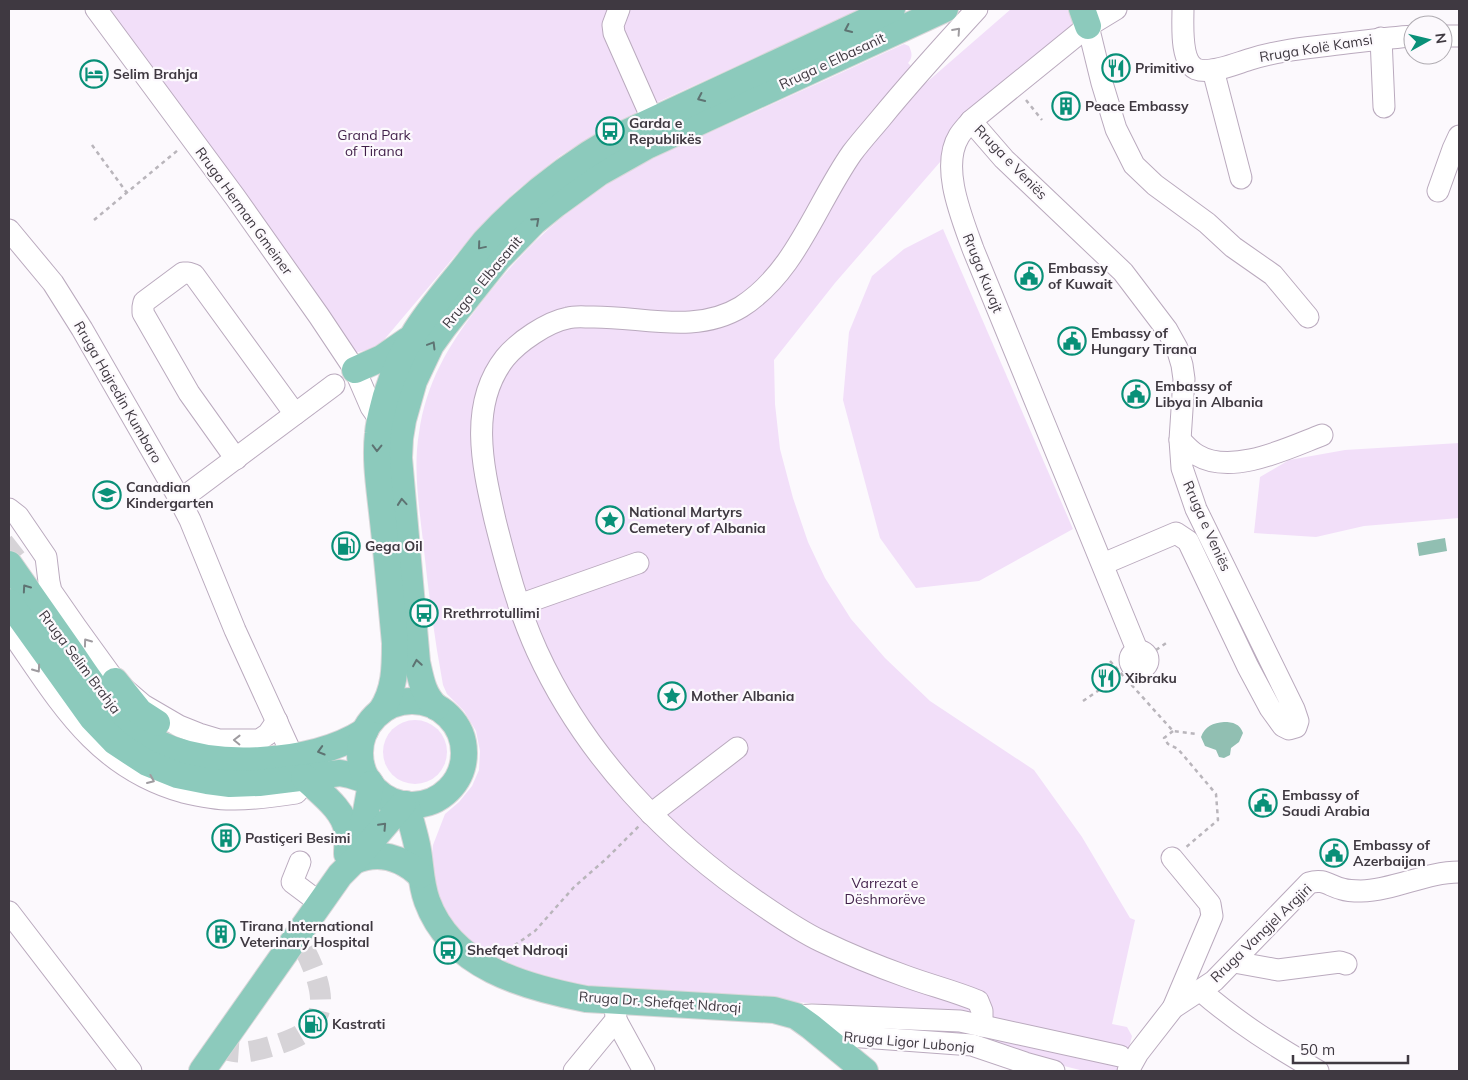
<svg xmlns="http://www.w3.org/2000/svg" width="1468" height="1080" viewBox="0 0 1468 1080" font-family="Mulish,sans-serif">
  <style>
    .green { fill: #f2dff9 }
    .water { fill: #91bfb2 }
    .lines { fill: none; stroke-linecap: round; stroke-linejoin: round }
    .minor-tunnel { stroke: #d6d3d7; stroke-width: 21; stroke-dasharray: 21 11; stroke-linecap: butt }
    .minor-casing { stroke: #baaabe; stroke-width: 23 }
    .major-casing { stroke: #d9d7d9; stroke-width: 28 }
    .path { stroke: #b9b5bb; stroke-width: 2.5; stroke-dasharray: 4 4; stroke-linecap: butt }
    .minor { stroke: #fff; stroke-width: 21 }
    .major { stroke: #8ccabc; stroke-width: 26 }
    .oneway { stroke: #5e7372 }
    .oneway2 { stroke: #9f9ca0 }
    .labels { text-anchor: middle; stroke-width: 4.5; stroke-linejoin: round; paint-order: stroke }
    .street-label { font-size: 14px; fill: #3f3941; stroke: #fcf9fd }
    .poi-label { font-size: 14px; font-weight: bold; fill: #3f3941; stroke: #fcf9fd; text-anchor: start }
    .park-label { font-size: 14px; fill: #401f49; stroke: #fcf9fd }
  </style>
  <rect width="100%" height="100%" fill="#fcf9fd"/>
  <g class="green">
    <path d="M109,9H862L660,101L592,136L560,156L515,192L489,219L454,257L378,347L355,353L199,130Z"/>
    <path d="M1011,9H1074V25L947,154L835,283L774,360L775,404L780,449L793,498L808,542L825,578L851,619L885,658L930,701L1034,770L1082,837L1130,918L1135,920L1112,1024L1127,1027L1132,1036L1123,1071H1084L1044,1061L848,1027V1006L582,986L566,983L508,964L486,953L461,935L440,904L431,864L433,845L445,814L459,802L472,786L479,770L480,751L476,731L464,711L447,694L443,685C434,637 428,589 423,541C419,506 413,468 419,433C426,383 448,346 478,307C507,269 540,233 579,204C626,168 681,145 735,121C791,96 847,70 904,44L909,46C912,53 913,57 908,63L927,82Z"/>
    <path d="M943,229L1073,529L979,581L916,588L880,538L843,400L849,332L872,276L904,249Z"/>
    <path d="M1459,443V518L1364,526L1316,537L1254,533L1260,477L1289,460L1345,450Z"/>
    <circle cx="415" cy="752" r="32"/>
  </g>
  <g class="water">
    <path d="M1445,538L1447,551L1419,556L1417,543Z"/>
    <path d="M1224,722C1233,722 1240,724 1243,733L1239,742L1231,748L1230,755L1224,758L1219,757L1216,750L1205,746L1201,737C1205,726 1213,723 1224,722Z"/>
  </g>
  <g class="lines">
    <g class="minor-tunnel">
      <path d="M9,551L18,544"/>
      <path d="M218,1048C225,1049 233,1052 241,1052C253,1053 293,1041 303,1033C308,1029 317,1017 319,1012C326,990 308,954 297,936"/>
    </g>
    <g class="minor-casing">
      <g id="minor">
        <path d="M96,9L235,197L319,316L355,370L371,407L380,420"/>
        <path d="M619,9L613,25L614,33L653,121"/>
        <path d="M977,9C944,45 912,80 881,118C871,130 861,141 852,153C816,204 796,272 741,307C695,335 641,316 591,317C584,317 575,316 568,318C547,322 518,342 505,358C468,405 483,467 495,520C506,564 518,609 537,651C585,756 667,841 762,905C781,918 800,931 821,941C848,954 877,966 905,976C929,985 954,991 978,1001L982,1011V1026"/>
        <path d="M1116,9L1088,26L971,121C967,126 962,131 959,136C940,167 962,218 973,249L1138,652"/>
        <path d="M1183,9C1183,25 1180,61 1196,69C1210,75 1237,63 1251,59C1277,51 1303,48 1330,45C1358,42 1385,38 1413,36"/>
        <path d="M1088,26L1102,83L1116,129L1134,165L1155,185L1207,223L1233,247L1273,275L1308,317"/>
        <path d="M1443,36H1459"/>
        <path d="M1381,38L1384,107"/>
        <path d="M1213,70L1241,178"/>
        <path d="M971,121L1004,159L1123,272L1167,330L1177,348L1182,365L1184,379L1180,440L1182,468L1196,509L1294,709L1298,721L1296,727L1289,729L1283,726L1270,708L1248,667L1188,541L1176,533L1103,564"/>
        <path d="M1438,191L1453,149L1459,136"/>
        <path d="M9,230L53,283L82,329L175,491L190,520L235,630L293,757"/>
        <path d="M1180,440C1185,445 1191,452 1197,455C1232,476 1288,448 1322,435"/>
        <path d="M236,459L189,393L143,313V307L144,302L183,273H188L194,275L295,414"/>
        <path d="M180,500L334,385"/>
        <path d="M9,509L18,516L46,557L49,582L51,591L76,627L115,681L143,705L179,726L199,734L219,740H259L268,734L277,721"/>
        <path d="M519,605L638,563"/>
        <path d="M9,629C58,699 94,767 183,792C200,796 218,800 235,799C256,799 276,796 296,793L303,785L304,777"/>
        <circle cx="1139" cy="660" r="9"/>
        <path d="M651,814L737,748"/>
        <path d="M1172,858L1210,904L1212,916L1173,1008"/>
        <path d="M300,862L292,882L320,903"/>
        <path d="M9,912L131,1071"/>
        <path d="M1234,962L1278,970L1340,962L1346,964"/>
        <path d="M1201,991C1239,1024 1275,1046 1318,1071"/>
        <path d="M796,1016L812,1015L960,1021L1120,1056"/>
        <path d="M616,1020L644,1071"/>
        <path d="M821,1034L972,1045L1025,1063L1054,1071"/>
        <path d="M574,1071L616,1020L615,1001"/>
        <path d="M1128,1071L1138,1053L1173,1008L1214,981L1309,883C1324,878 1329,886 1342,889C1348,891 1355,891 1361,891C1395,890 1426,872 1459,872"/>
      </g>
    </g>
    <g class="major-casing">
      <g id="major">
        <path d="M1082,9L1088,26"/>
        <path d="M355,370L382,358L408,340"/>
        <path d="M9,564C30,594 51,624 72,654C86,675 100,696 118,714C155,753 209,763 261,760C298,758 334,751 365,731"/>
        <path d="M9,602L92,718L115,742L147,763L177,775L207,781L230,784L259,783L340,773L350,775L369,781"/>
        <path d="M115,681L140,712L157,723"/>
        <circle cx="412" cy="753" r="52"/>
        <path d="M436,707C423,694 421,680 417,662L399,458L400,438L403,420L414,381L431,345L444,327L498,259L534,222L555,205L599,173L647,146L945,9"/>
        <path d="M381,711C395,690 395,668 395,643C391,600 387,556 382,512C379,485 375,459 378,433C379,420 383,408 386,396C402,344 425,315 459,274C468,263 476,252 485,241C523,200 566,166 615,138L892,9"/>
        <path d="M304,777C319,792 344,809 347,831C348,839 347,847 347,854"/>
        <path d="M406,804C410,818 414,831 417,845C421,864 420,882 427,901C451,967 524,987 586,999L774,1010L796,1016L810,1026L865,1071"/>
        <path d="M348,851L358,835L365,817L371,784"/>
        <path d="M354,861C379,850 401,857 420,875"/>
        <path d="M202,1071L340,875L354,861L403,804"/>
      </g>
    </g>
    <g class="path">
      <path d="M1026,100L1042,120"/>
      <path d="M92,145L127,193"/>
      <path d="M94,220L178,150"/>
      <path d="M1156,650L1169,641"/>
      <path d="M1110,661L1173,731L1197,734"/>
      <path d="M1083,701L1132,668"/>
      <path d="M1173,731L1164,738L1168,744L1178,749L1216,794L1218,820L1185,848"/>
      <path d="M500,952L515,945L535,931L574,887L606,859L639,826"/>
    </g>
    <use href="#minor" class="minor"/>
    <use href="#major" class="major"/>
  </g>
  <defs><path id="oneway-chevron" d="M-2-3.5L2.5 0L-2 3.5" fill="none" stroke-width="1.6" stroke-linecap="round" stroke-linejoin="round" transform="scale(1.25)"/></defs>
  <g class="oneway">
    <use href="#oneway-chevron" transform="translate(848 29) rotate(155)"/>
    <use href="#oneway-chevron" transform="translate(701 98) rotate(155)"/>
    <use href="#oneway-chevron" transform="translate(536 221) rotate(-42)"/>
    <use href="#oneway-chevron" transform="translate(481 246) rotate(130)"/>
    <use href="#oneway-chevron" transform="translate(432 345) rotate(-59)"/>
    <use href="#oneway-chevron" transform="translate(377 448) rotate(91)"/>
    <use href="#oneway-chevron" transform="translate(402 502) rotate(-95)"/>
    <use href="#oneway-chevron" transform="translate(26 588) rotate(-125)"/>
    <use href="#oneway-chevron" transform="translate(417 663) rotate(-99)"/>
    <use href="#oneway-chevron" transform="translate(321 751) rotate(164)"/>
    <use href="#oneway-chevron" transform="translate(383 826) rotate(-47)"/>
  </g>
  <g class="oneway2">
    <use href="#oneway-chevron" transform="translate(957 31) rotate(-48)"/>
    <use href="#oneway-chevron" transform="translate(87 642) rotate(-126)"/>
    <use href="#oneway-chevron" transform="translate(37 669) rotate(55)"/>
    <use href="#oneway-chevron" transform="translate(237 740) rotate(-179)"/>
    <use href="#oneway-chevron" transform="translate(151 780) rotate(23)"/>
  </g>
  <defs>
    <g id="restaurant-ring" transform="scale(1.4375)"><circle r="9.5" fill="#fcf9fd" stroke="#099078" stroke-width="1.5"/><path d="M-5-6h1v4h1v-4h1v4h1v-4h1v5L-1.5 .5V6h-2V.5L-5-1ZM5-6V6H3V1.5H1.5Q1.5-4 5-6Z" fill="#099078"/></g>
    <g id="hotel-ring" transform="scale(1.4375)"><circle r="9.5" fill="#fcf9fd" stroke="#099078" stroke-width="1.5"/><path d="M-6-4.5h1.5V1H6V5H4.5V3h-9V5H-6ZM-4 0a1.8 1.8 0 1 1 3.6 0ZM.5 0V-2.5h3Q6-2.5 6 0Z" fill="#099078"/></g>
    <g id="building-ring" transform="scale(1.4375)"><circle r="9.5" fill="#fcf9fd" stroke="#099078" stroke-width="1.5"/><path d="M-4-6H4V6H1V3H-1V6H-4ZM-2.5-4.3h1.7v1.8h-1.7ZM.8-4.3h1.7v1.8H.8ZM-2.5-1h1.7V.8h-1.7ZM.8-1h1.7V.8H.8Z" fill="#099078"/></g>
    <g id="bus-ring" transform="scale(1.4375)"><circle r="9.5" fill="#fcf9fd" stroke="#099078" stroke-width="1.5"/><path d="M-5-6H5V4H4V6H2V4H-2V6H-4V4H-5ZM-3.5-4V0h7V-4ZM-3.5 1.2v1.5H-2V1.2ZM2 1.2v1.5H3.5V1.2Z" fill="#099078"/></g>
    <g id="civic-ring" transform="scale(1.4375)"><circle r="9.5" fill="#fcf9fd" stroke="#099078" stroke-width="1.5"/><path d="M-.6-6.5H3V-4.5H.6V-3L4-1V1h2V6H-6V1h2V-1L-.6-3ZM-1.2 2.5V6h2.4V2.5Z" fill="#099078"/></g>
    <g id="school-ring" transform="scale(1.4375)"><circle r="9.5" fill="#fcf9fd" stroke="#099078" stroke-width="1.5"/><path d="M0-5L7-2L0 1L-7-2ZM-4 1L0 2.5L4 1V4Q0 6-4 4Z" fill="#099078"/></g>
    <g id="sight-ring" transform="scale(1.4375)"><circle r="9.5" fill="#fcf9fd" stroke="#099078" stroke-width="1.5"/><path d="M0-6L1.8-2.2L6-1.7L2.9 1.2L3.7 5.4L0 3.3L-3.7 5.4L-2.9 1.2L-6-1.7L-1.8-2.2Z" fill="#099078"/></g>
    <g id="fuel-ring" transform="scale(1.4375)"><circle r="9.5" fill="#fcf9fd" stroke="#099078" stroke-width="1.5"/><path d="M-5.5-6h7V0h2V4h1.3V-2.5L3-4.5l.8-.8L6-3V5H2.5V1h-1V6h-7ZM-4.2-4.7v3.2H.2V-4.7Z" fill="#099078"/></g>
  </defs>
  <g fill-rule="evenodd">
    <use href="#restaurant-ring" x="1116" y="68"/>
    <use href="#hotel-ring" x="94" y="74"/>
    <use href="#building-ring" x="1066" y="106"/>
    <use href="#bus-ring" x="610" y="131"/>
    <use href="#civic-ring" x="1029" y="276"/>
    <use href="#civic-ring" x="1072" y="341"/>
    <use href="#civic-ring" x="1136" y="394"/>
    <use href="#school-ring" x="107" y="495"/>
    <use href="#sight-ring" x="610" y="520"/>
    <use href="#fuel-ring" x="346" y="546"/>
    <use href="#bus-ring" x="424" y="613"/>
    <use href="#restaurant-ring" x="1106" y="678"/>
    <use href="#sight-ring" x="672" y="696"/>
    <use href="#civic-ring" x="1263" y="803"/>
    <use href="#building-ring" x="226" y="838"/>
    <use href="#civic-ring" x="1334" y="853"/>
    <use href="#building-ring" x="221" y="934"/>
    <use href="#bus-ring" x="448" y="950"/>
    <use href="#fuel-ring" x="313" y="1024"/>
  </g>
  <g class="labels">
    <g class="street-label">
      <text transform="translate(1316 48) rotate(-9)" y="5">Rruga Kolë Kamsi</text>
      <text transform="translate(832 61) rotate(-25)" y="5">Rruga e Elbasanit</text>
      <text transform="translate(1011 162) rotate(46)" y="5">Rruga e Veniës</text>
      <text transform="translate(244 211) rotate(54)" y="5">Rruga Herman Gmeiner</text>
      <text transform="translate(983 273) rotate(68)" y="5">Rruga Kuvajt</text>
      <text transform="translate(482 282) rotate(-50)" y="5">Rruga e Elbasanit</text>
      <text transform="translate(118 392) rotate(60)" y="5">Rruga Hajredin Kumbaro</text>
      <text transform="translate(1207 526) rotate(66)" y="5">Rruga e Veniës</text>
      <text transform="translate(80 662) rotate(53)" y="5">Rruga Selim Brahja</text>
      <text transform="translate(1261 933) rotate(-44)" y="5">Rruga Vangjel Argjiri</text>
      <text transform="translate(660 1002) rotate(4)" y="5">Rruga Dr. Shefqet Ndroqi</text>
      <text transform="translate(909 1042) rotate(5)" y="5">Rruga Ligor Lubonja</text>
    </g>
    <g class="poi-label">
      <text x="1135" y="73">Primitivo</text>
      <text x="113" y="79">Selim Brahja</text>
      <text x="1085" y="111">Peace Embassy</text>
      <text x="629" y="128">Garda e<tspan x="629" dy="16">Republikës</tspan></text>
      <text x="1048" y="273">Embassy<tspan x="1048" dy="16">of Kuwait</tspan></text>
      <text x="1091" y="338">Embassy of<tspan x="1091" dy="16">Hungary Tirana</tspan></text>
      <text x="1155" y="391">Embassy of<tspan x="1155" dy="16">Libya in Albania</tspan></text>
      <text x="126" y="492">Canadian<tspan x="126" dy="16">Kindergarten</tspan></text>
      <text x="629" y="517">National Martyrs<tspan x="629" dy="16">Cemetery of Albania</tspan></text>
      <text x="365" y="551">Gega Oil</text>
      <text x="443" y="618">Rrethrrotullimi</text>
      <text x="1125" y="683">Xibraku</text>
      <text x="691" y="701">Mother Albania</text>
      <text x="1282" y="800">Embassy of<tspan x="1282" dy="16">Saudi Arabia</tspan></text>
      <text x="245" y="843">Pastiçeri Besimi</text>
      <text x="1353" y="850">Embassy of<tspan x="1353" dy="16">Azerbaijan</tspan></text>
      <text x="240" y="931">Tirana International<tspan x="240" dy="16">Veterinary Hospital</tspan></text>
      <text x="467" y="955">Shefqet Ndroqi</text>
      <text x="332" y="1029">Kastrati</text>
    </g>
    <g class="park-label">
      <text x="374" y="140">Grand Park<tspan x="374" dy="16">of Tirana</tspan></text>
      <text x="885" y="888">Varrezat e<tspan x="885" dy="16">Dëshmorëve</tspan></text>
    </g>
  </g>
  <rect width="1468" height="1080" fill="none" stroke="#3f3941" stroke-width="20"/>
  <g transform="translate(1428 40) rotate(82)"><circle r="24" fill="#fcf9fd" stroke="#b0acb2"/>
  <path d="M0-4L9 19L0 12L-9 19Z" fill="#099078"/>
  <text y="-8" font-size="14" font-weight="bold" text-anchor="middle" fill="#3f3941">N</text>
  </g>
  <path d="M1293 1055v8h115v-8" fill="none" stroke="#3f3941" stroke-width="2.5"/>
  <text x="1300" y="1055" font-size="15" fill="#3f3941" stroke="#fcf9fd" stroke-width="4" paint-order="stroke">50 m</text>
</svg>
